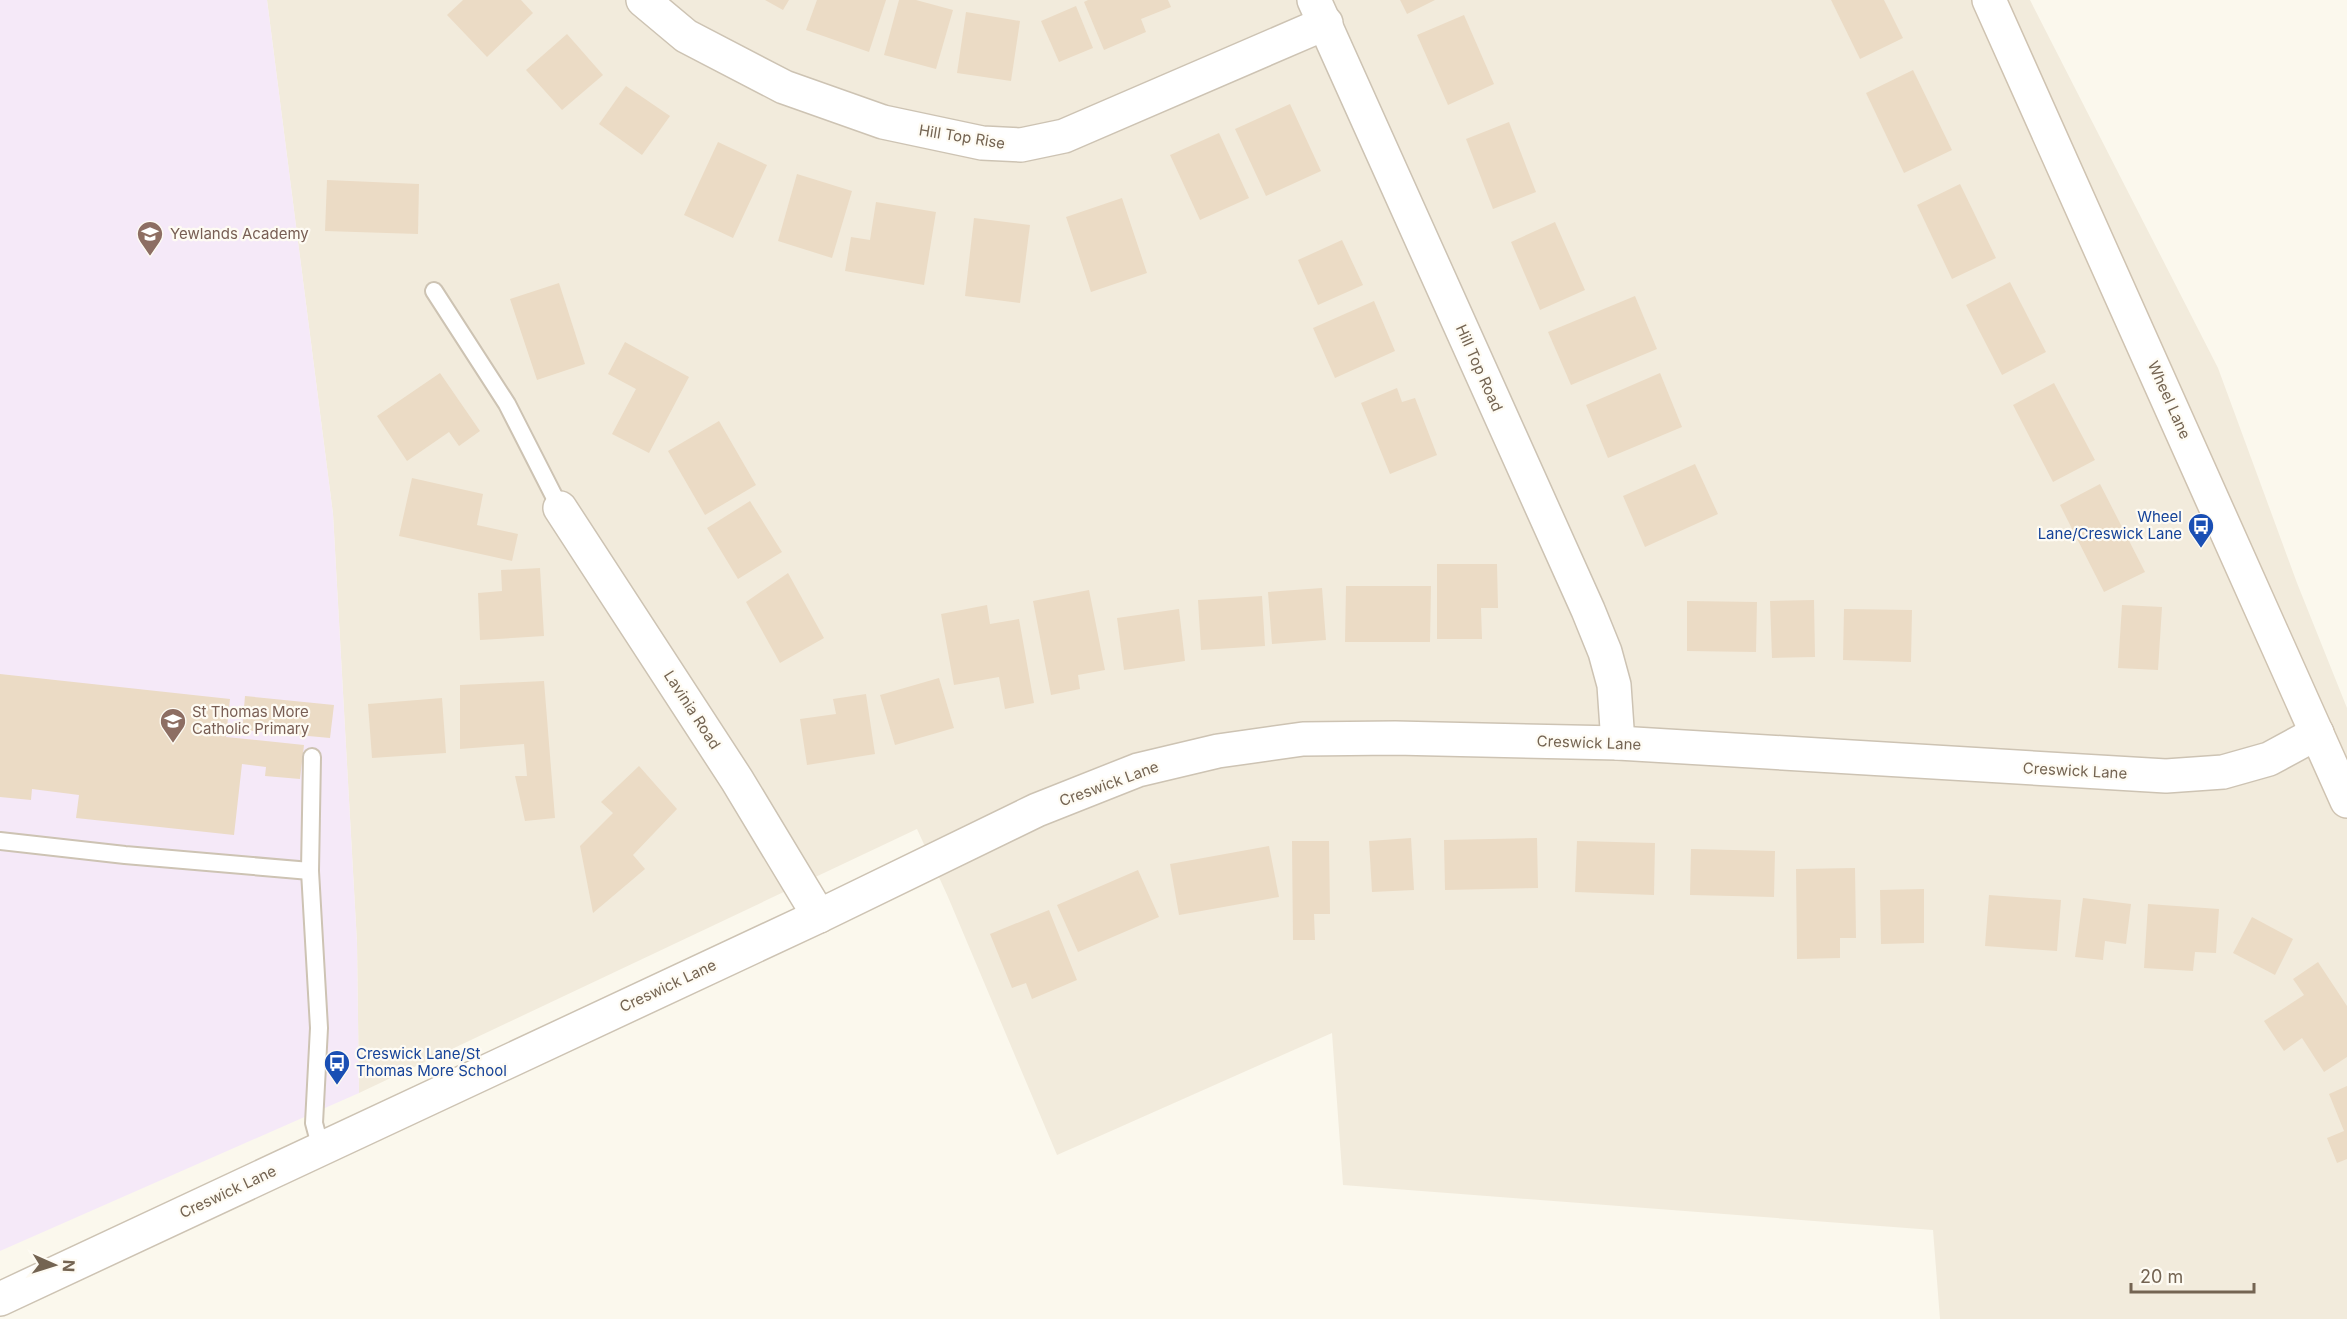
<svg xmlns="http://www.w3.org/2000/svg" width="2347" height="1319" viewBox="0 0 2347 1319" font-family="Inter,sans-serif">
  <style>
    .residential { fill: #f2ebdc }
    .education { fill: #f5e9f8 }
    .building { fill: #ebdbc5 }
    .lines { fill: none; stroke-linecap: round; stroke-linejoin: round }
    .lane-casing { stroke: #cdc3b3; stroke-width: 20 }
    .street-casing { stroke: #cdc3b3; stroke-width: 36 }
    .secondary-casing { stroke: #cfc3b1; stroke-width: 36 }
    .lane { stroke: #fff; stroke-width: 16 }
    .street { stroke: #fff; stroke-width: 33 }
    .secondary { stroke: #fff; stroke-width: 33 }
    .labels { text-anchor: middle; stroke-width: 4.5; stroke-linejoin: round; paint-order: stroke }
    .street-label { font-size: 15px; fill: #746452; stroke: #fefbf3 }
    .education-label { font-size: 15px; fill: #785e54; stroke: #fefbf3; text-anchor: start }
    .transit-label { font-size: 15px; fill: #164399; stroke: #fefbf3; text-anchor: end }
  </style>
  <rect width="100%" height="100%" fill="#fbf8ed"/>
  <path class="residential" d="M267,0H2030L2218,368L2297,583L2347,708V1319H1940L1933,1230L1343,1185L1332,1033L1057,1155L948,897L917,829L359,1093L357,943L333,514Z"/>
  <path class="education" d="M0,0H267L333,514L357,943L359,1093L0,1251Z"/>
  <g class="building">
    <path d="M463,0H521L533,13L487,57L447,15Z"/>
    <path d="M765,0H789L783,10Z"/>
    <path d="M817,0H886L869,52L806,30Z"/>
    <path d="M899,0H916L953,10L936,69L884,55Z"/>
    <path d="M1088,0H1168L1171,7L1141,19L1146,32L1104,50L1084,2Z"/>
    <path d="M1400,0H1435L1407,14Z"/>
    <path d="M1831,0H1884L1903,38L1860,59Z"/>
    <path d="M1076,6L1093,48L1059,62L1041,21Z"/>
    <path d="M966,12L1020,21L1011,81L957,73Z"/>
    <path d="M1464,15L1494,84L1448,105L1417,35Z"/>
    <path d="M567,34L603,75L562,110L526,70Z"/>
    <path d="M1913,70L1952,150L1904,173L1866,93Z"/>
    <path d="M626,86L670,116L642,155L599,124Z"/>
    <path d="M1290,104L1321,171L1266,196L1235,129Z"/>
    <path d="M1509,122L1536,192L1493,209L1466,139Z"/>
    <path d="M1219,133L1249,198L1200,220L1170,155Z"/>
    <path d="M718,142L767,165L733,238L684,215Z"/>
    <path d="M797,174L852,191L832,258L778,241Z"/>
    <path d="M327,180L419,184L418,234L325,231Z"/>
    <path d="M1960,184L1996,258L1952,279L1917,205Z"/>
    <path d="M1122,198L1147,273L1091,292L1066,217Z"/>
    <path d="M876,202L936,212L924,285L845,271L851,237L870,240Z"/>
    <path d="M974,218L1030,225L1020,303L965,296Z"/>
    <path d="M1555,222L1585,290L1540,310L1511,242Z"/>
    <path d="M1342,240L1363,285L1318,305L1298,260Z"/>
    <path d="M2010,282L2046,352L2002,375L1966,305Z"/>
    <path d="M559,283L585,364L537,380L510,299Z"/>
    <path d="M1635,296L1657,349L1571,385L1548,332Z"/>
    <path d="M1374,301L1395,351L1335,378L1313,328Z"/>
    <path d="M625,342L689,377L649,453L612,434L636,389L608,374Z"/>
    <path d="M440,373L480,431L459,446L449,432L407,461L377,416Z"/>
    <path d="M1660,373L1682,427L1608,458L1586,405Z"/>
    <path d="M2054,383L2095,460L2053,482L2013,405Z"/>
    <path d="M1397,388L1402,402L1415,398L1437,455L1390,474L1361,403Z"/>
    <path d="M719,421L756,485L705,515L668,451Z"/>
    <path d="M1695,464L1718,514L1645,547L1623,496Z"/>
    <path d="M412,478L483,494L477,525L518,534L512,561L399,536Z"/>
    <path d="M2100,484L2145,572L2104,592L2060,505Z"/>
    <path d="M750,501L782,552L738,579L707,528Z"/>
    <path d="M1437,564H1497L1498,608H1481L1482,639H1437Z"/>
    <path d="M540,568L544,636L480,640L478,593L502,591L501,570Z"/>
    <path d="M788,573L824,638L780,663L746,602Z"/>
    <path d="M1346,586H1431L1430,642H1345Z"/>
    <path d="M1322,588L1326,640L1272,644L1268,592Z"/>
    <path d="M1089,590L1105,670L1078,675L1080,689L1051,695L1033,601Z"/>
    <path d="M1262,596L1265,646L1201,650L1198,600Z"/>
    <path d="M1814,600L1815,657L1772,658L1770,601Z"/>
    <path d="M1687,601L1757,602L1756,652L1687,651Z"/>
    <path d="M987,605L990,624L1019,619L1034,703L1005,709L999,677L954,685L941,614Z"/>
    <path d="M2122,605L2162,607L2158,670L2118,668Z"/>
    <path d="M1179,609L1185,661L1124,670L1117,618Z"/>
    <path d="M1844,609L1912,610L1911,662L1843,660Z"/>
    <path d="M0,674L230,699L226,737L304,745L300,779L265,776L266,767L242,764L234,835L76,818L79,795L32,789L31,800L0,797Z"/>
    <path d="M939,678L954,728L895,745L880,695Z"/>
    <path d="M544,681L555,818L525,821L515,776H527L524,744L460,749V685Z"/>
    <path d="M866,694L875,754L807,765L800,719L836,714L833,699Z"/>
    <path d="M245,696L334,705L330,738L242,730Z"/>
    <path d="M442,698L446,753L372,758L368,704Z"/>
    <path d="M639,766L677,809L633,855L645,869L593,913L580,846L613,813L601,802Z"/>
    <path d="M1411,838L1414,890L1372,892L1369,841Z"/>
    <path d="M1537,838L1538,888L1445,890L1444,840Z"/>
    <path d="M1292,841H1329L1330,914H1314L1315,940H1293Z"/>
    <path d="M1577,841L1655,843L1654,895L1575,892Z"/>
    <path d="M1269,846L1279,897L1179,915L1170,864Z"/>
    <path d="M1691,849L1775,851L1774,897L1690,895Z"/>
    <path d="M1855,868L1856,938H1840V958L1797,959L1796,869Z"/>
    <path d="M1138,870L1159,917L1078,952L1057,905Z"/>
    <path d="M1924,889V943L1881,944L1880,890Z"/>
    <path d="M1989,895L2061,900L2057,951L1985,946Z"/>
    <path d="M2083,898L2131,904L2126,944L2105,941L2103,960L2075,957Z"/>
    <path d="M2148,904L2219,909L2216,953L2195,952L2193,971L2144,968Z"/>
    <path d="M1049,910L1077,980L1032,999L1026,983L1012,988L990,934Z"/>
    <path d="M2252,917L2293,939L2275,975L2233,953Z"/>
    <path d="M2318,962L2347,1006V1057L2324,1072L2302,1038L2284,1051L2264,1021L2304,995L2293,979Z"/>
    <path d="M2347,1086V1159L2337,1163L2327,1138L2344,1131L2329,1094Z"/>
  </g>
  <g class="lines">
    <g class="lane-casing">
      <g id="lane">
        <path d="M434,291L507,404L560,508"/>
        <path d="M312,757L310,871L319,1028L314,1123L321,1149"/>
        <path d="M0,841L125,855L310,871"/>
      </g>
    </g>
    <g class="street-casing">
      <g id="street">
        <path d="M643,0L686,36L784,87L883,122L982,143L1021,145L1064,136L1326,23"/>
        <path d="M1314,0L1588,610L1605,652L1614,685L1618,743"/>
        <path d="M560,508L737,780L819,916"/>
        <path d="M0,1299L819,916L1037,810L1138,770L1218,751L1303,739L1395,738L1618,743L2166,776L2223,772L2269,759L2317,733"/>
      </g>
    </g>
    <g class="secondary-casing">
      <path id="secondary" d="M1989,0L2347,801"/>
    </g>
    <use href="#lane" class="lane"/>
    <use href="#street" class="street"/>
    <use href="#secondary" class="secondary"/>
  </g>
  <defs>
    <g id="school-pin" transform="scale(1.35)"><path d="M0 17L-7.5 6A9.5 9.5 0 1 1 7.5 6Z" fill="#8d6e63" stroke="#fefbf3"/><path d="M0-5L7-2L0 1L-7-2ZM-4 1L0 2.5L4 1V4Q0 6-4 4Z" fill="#fff"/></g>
    <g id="bus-pin" transform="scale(1.35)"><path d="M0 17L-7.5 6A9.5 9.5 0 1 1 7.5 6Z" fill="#1a4fb4" stroke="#fefbf3"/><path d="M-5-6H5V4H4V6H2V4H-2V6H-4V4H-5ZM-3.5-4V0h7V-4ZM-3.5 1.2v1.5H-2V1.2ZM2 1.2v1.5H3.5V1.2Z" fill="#fff"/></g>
  </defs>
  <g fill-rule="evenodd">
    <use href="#school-pin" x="150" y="234"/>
    <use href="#bus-pin" x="2201" y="526"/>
    <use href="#school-pin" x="173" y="721"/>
    <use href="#bus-pin" x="337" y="1063"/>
  </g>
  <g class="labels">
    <g class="street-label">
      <text transform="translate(962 137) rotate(9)" y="5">Hill Top Rise</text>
      <text transform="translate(1479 368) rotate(66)" y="5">Hill Top Road</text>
      <text transform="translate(2169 400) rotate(66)" y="5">Wheel Lane</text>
      <text transform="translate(692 710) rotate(57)" y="5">Lavinia Road</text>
      <text transform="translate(1589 743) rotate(2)" y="5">Creswick Lane</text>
      <text transform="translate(2075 771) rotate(3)" y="5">Creswick Lane</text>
      <text transform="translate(1109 784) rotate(-20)" y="5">Creswick Lane</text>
      <text transform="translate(668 986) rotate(-25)" y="5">Creswick Lane</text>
      <text transform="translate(228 1192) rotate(-25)" y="5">Creswick Lane</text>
    </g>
    <g class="education-label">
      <text x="170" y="239">Yewlands Academy</text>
      <text x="192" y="717">St Thomas More<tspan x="192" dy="17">Catholic Primary</tspan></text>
    </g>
    <g class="transit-label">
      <text x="2182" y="522">Wheel<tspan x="2182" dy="17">Lane/Creswick Lane</tspan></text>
      <text x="356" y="1059" text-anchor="start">Creswick Lane/St<tspan x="356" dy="17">Thomas More School</tspan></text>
    </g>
  </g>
  <g transform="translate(54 1265) rotate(93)" stroke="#fefbf3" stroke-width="4.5" paint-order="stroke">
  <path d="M0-4.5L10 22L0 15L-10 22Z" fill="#746452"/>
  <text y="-9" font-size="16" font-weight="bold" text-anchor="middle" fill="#746452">N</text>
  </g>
  <path d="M2131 1283v9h123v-9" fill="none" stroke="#746452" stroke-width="3"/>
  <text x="2140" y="1283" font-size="18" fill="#746452" stroke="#fefbf3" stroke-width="4.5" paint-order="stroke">20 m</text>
</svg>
